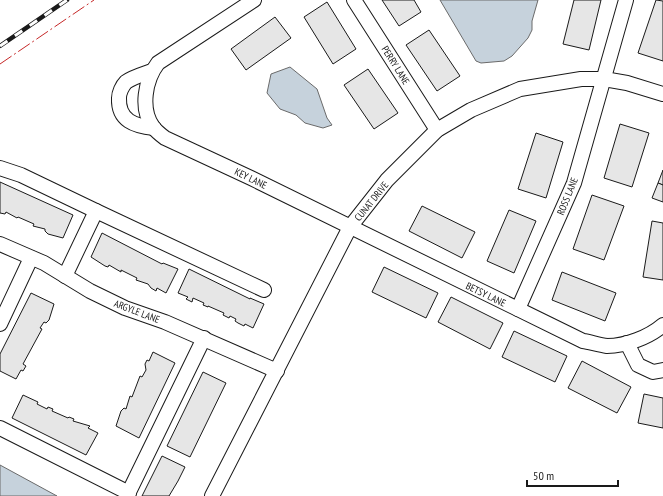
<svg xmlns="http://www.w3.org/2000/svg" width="663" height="496" viewBox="0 0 663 496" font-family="'PT Sans Narrow',sans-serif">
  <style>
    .water { fill: #c6d2dc; stroke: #6a6a6a }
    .building { fill: #e6e6e6; stroke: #1a1a1a }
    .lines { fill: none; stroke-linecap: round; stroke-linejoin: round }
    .minor-casing { stroke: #1a1a1a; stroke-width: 16 }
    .minor { stroke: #fff; stroke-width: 14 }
    .rail-casing { stroke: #1a1a1a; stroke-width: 4.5 }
    .rail { stroke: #fff; stroke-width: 3; stroke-dasharray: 9; stroke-linecap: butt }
    .power { stroke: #c62828; stroke-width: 1; stroke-dasharray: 14 3 2 3; stroke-linecap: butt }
    .labels { text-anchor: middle; stroke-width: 3; stroke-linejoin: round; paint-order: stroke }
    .street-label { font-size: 10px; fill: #1a1a1a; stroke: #fff }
  </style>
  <rect width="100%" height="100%" fill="#fff"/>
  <g class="water">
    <path d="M440,0H538L532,21V30L528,38L512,56L504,61L481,63L476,61Z"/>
    <path d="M290,67L317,89L327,118L332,125L323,128L305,123L296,115L280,109L267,93L271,74Z"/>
    <path d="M0,465L57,496H0Z"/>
  </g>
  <g class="building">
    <path d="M382,0H414L421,12L399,26Z"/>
    <path d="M574,0H601L589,50L563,44Z"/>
    <path d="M656,0L663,1V61L638,53Z"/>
    <path d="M327,2L356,49L333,64L304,17Z"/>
    <path d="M275,17L291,38L246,70L231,49Z"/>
    <path d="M429,30L460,76L437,91L406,45Z"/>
    <path d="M368,69L398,113L374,129L344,85Z"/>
    <path d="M620,124L649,133L632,187L604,178Z"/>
    <path d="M536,133L563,142L546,198L518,189Z"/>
    <path d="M663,170V185L658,183Z"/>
    <path d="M0,182L73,215L63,238L48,234L45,231V229L33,226L34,224L18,217L17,218L6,212L5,214L0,213Z"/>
    <path d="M658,183L663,185V202L652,198Z"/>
    <path d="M592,195L624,206L604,260L573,249Z"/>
    <path d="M422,206L475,232L462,258L409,231Z"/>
    <path d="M509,210L536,221L514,273L487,261Z"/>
    <path d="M652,221L663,223V280L643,277Z"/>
    <path d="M102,233L162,264L163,263L178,269L166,293L157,288L156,291L151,288L148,284L136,280L137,278L121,270V272L109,265L108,267L105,266L91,257Z"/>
    <path d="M384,267L438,293L426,318L372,292Z"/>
    <path d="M189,269L250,299V298L264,304L253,328L245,324L244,326L238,323L235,321L236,319L230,316L229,318L223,315L224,313L208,306V307L203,305L204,303L193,298L192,302L186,299L188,297L178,293Z"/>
    <path d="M562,272L616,293L605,321L552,300Z"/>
    <path d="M31,293L54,304L49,320L46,323L44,322L40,328L42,329L23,364L26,366L23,371L21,370L16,379L0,371V354Z"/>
    <path d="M451,297L503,323L490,349L438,322Z"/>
    <path d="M514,331L567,356L555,382L502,357Z"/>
    <path d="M153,352L175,363L139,438L116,426L121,411L124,408L126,409L130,396L132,397L140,376L142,377L146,370L145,364L147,360L149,361Z"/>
    <path d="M582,361L631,387L617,413L568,388Z"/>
    <path d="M203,372L226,383L190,457L167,446Z"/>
    <path d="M644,394L663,398V428L638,423Z"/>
    <path d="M23,395L38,402L37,404L47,409L48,407L53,409L52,411L68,418L69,417L74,419L73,421L90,426L88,428L98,433L86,455L12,418Z"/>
    <path d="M162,456L185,467L178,481L169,496H142Z"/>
  </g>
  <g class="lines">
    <g class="minor-casing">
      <g id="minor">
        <path d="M254,0L158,63C145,80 140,109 153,127C156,131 161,135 165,138L251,178L583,341C590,342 599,345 607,346C626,346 649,337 663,325"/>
        <path d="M354,0L437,130"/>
        <path d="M152,71C144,74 133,77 126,82C122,86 119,93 119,98C118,121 135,126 154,128"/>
        <path d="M0,168L21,175L96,211"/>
        <path d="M0,244L44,263L90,291L125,308L165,322L277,371"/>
        <path d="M65,276L96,211L264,290"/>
        <path d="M518,309L574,183L626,0"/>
        <path d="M0,324L31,258"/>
        <path d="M627,343L638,365L653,372L663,370"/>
        <path d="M0,428L129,493"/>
        <path d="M127,496L204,338"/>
        <path d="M212,496L350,227L387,180L437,130L471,110L520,89L581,79H604L627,83L663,94"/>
      </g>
    </g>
    <use href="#minor" class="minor"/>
    <g class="rail-casing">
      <path id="rail" d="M0,46L67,0"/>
    </g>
    <use href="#rail" class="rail"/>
    <path class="power" d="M0,64L94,0"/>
  </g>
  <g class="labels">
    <g class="street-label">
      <text transform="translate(396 65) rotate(58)" y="4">PERRY LANE</text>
      <text transform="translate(251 178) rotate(26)" y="4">KEY LANE</text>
      <text transform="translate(567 196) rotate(-68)" y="4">ROSS LANE</text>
      <text transform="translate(371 201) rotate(-51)" y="4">CUNAT DRIVE</text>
      <text transform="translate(486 294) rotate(26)" y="4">BETSY LANE</text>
      <text transform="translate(137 311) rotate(21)" y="4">ARGYLE LANE</text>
    </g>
  </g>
  <path d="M527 480v6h91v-6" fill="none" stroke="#1a1a1a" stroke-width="2"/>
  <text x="533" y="480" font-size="12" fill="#1a1a1a" stroke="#ffffff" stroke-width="3" paint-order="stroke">50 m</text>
</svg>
